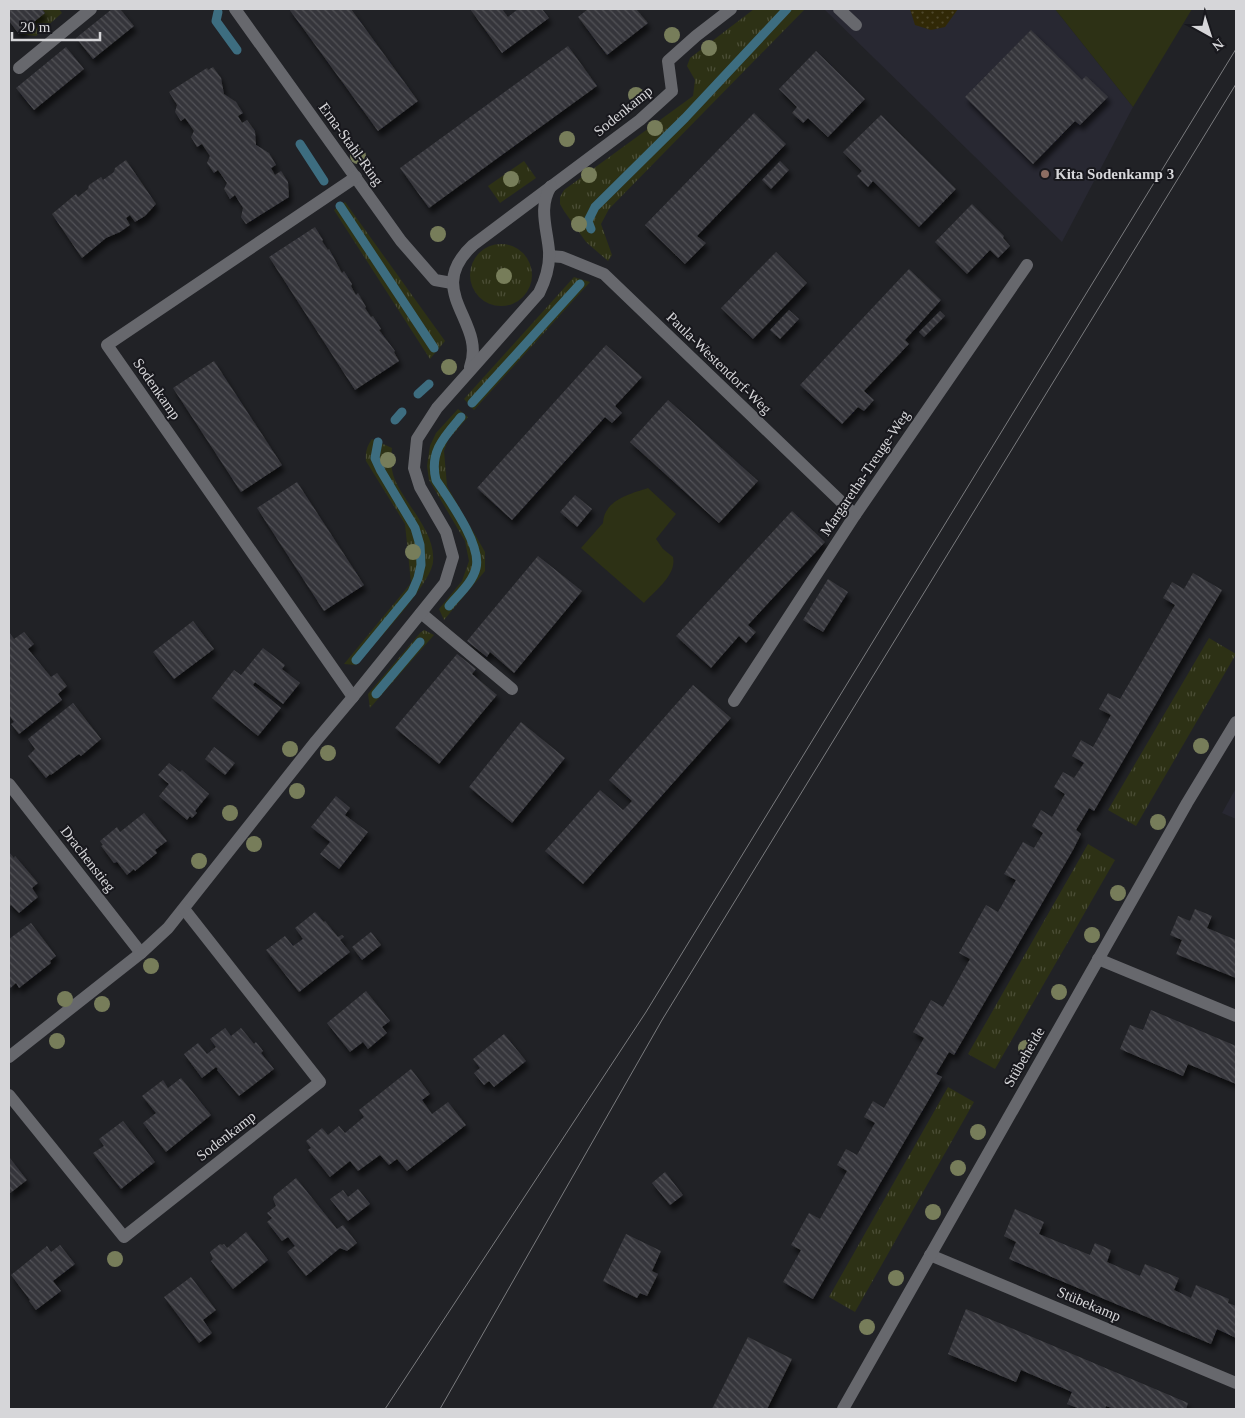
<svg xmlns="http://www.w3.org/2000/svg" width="1245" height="1418" viewBox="0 0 1245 1418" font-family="Georgia,serif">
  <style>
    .built { fill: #282832 }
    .grass { fill: url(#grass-tufts) }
    .sand { fill: url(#sand-dots) }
    .green { fill: #2d3115 }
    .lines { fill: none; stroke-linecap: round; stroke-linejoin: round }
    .stream { stroke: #3d6d80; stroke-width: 9 }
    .building { fill: url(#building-back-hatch); filter: url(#shadow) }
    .minor { stroke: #67686d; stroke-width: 12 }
    .tram { stroke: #7a7b7e; stroke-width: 1 }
    .tree { fill: #777d5a }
    .education-dot { fill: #8d6e63; stroke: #18181d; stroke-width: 2 }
    .labels { text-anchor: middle; stroke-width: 4; stroke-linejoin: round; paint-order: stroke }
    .street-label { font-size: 15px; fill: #d6d6d9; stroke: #18181d }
    .poi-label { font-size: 15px; font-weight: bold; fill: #d6d6d9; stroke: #18181d; text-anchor: start }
  </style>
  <defs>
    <pattern id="grass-tufts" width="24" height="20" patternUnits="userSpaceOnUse" patternTransform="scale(1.25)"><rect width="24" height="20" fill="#2d3115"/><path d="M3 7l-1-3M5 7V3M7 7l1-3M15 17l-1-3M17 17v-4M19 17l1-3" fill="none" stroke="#4b4e36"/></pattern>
    <pattern id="sand-dots" width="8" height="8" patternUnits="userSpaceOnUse" patternTransform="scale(1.25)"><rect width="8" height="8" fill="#312907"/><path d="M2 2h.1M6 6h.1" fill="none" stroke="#4e472b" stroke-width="1.8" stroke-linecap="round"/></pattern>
    <pattern id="building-back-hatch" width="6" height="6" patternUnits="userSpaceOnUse" patternTransform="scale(1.25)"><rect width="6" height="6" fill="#36363b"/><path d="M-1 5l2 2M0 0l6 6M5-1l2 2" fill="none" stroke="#525257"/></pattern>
    <filter id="shadow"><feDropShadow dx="3" dy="5.5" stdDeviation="2.5" flood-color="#0009"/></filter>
  </defs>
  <rect width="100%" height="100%" fill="#212226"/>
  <g class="built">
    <path d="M824,9H1055L1133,107L1062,242Z"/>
    <path d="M1236,788V819L1222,813Z"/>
  </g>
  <g class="grass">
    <path d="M42,9H59L62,13L36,36L19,34L45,13Z"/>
    <path d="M754,9H805L609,209L601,224L612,255L608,261L586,242L564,211L560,204V197L564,190L693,96L695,80L687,66L690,58Z"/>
    <path d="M524,161L536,178L500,203L488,186Z"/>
    <path d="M345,202L445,341L430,359L334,210Z"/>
    <circle cx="501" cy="275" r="31"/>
    <path d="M574,277L590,282L474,410L464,399Z"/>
    <path d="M458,409L468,417L448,440L444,451L447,486L485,552V571L444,620L439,609L462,581L469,561L465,541L429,480L427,466L430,446L436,433Z"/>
    <path d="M372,439L392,448C389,477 396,483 411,507C422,523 435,542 433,562C431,584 373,646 356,665L344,664L411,583L405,524L366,461C365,452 367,446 372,439Z"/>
    <path d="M424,630L434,635L370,708L368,694L420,633Z"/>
    <path d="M1209,638L1236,654L1136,826L1108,810Z"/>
    <path d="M1088,844L1115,860L995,1069L968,1054Z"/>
    <path d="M948,1087L974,1102L855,1312L829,1297Z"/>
  </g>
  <path class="sand" d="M910,9H958L945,27L931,30L915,25Z"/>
  <g class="green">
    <path d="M1055,9H1192L1133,107Z"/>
    <path d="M648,488L676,514L656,539L663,549L673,557C677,575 655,591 644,603L581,548L603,523C604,500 630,494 648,488Z"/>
  </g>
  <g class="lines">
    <g class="stream">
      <path d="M218,12L216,21L237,50"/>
      <path d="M300,144L324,181"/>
      <path d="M340,206L434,348"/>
      <path d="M591,229L588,221L595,207L685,118L787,9"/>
      <path d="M418,394L429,384"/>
      <path d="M472,403L580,284"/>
      <path d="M395,420L402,412"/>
      <path d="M449,606C458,595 473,582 476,568C482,545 449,500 436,480C429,452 444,437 461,417"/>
      <path d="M356,660L412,592L418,578L421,565L420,545L415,528L381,471L375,458L378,442"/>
      <path d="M376,694L420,642"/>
    </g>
  </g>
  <g class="building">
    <path d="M9,9H42L45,13L19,34L9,21Z"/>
    <path d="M112,9H120L134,26L93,59L76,38Z"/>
    <path d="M289,9H351L418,101L378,131Z"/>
    <path d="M470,9H502L508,17L518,9H542L549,18L502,53Z"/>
    <path d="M588,9H636L648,23L607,55L578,17Z"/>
    <path d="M1031,30L1082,80L1086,76L1108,97L1080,125L1075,121L1033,164L965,97Z"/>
    <path d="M568,46L597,86L429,208L400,168Z"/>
    <path d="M66,47L84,69L34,110L16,88Z"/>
    <path d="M816,51L865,99L828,137L808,118L803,123L792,113L797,107L779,89Z"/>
    <path d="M213,67L221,78L224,94L236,102L243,113L238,116L242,123L247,120L255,131L256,145L269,153L276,165L271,168L275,175L281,171L288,182L289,197L246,224L241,217L243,208L235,195L230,199L224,189L227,183L218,170L214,173L207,163L210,156L202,144L197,147L191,137L194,131L185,118L181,121L175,112L177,105L169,92L207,68L208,70Z"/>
    <path d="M754,113L786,144L697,236L706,243L685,264L645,225Z"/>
    <path d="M881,115L956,189L919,227L873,181L868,187L857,176L862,171L843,152Z"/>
    <path d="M126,160L156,204L145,216L135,222L130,215L126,218L130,225L120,232L106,238L82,258L52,214L76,194L78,197L88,189L89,185L101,177L103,180L114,172L115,168Z"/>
    <path d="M780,161L789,170L771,189L762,180Z"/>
    <path d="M972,204L1004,236L1003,238L1010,246L998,258L990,250L967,274L935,242Z"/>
    <path d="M315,227L323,240L322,241L328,250L329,249L342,273L344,271L352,284L351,286L356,295L358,293L366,307L365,308L371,317L373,316L381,329L379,330L395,351L394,352L399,361L355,390L269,257Z"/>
    <path d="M776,252L807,283L753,339L721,308Z"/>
    <path d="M909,269L941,300L905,340L909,344L864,391L874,400L864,411L858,407L842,424L800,385Z"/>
    <path d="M789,310L799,319L780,339L770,330Z"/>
    <path d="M940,311L945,316L924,337L919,332Z"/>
    <path d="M606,345L642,377L615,406L622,413L612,423L605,417L512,520L477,488Z"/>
    <path d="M214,361L282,465L241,492L173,388Z"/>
    <path d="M668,400L758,481L719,523L630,442Z"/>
    <path d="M297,482L364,585L324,611L257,508Z"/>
    <path d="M575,495L592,509L577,527L560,512Z"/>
    <path d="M792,511L825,542L748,625L756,632L746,643L739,636L711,668L676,636Z"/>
    <path d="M538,556L582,591L514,673L490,652L487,657L467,641Z"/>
    <path d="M1193,573L1222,590L1094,811L1089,808L1076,830L1081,834L1073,850L954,1055L949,1052L936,1074L942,1077L813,1299L783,1282L801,1250L791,1245L809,1213L820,1219L847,1171L837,1165L846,1149L857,1155L875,1123L864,1117L873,1101L884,1108L924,1038L913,1032L931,1000L943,1007L970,959L959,953L986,905L998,912L1016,880L1004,874L1023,842L1034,848L1043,833L1032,826L1041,810L1052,817L1065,794L1054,787L1063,772L1074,778L1084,763L1072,756L1081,740L1093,747L1111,715L1099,709L1108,693L1120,699L1175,605L1163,598L1172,582L1184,589Z"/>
    <path d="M828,579L848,592L823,632L803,620Z"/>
    <path d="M193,621L214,649L174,679L153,652Z"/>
    <path d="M9,632L14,639L24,632L34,644L28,649L51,677L57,673L67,686L58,694L62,700L19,734L11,724L14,722L9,715Z"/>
    <path d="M263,648L285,665L282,669L300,683L283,704L255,682L253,685L281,708L258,736L212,698L234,670L241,675Z"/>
    <path d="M457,654L476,669L472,674L497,695L439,764L395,728Z"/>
    <path d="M693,685L731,718L583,884L545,851L600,790L623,810L632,801L609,780Z"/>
    <path d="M73,703L101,739L81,756L79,754L51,775L50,774L46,778L28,756L35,749L28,739Z"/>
    <path d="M521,722L565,758L512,823L469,787Z"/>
    <path d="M214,747L235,763L225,775L205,759Z"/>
    <path d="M169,763L180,772L182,770L209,794L195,811L197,813L192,818L190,816L187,820L159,796L169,784L158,775Z"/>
    <path d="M336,796L350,808L345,815L368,832L339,869L320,854L330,842L311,827Z"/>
    <path d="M144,813L167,841L155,850L157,853L135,871L134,869L127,875L117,862L114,863L101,846L103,845L100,841L117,827L120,832Z"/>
    <path d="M9,852L14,858L15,856L38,883L32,888L38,897L19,913L11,905L9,907Z"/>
    <path d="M1195,909L1212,916L1207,928L1236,940V978L1176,954L1182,940L1170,935L1178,916L1190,921Z"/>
    <path d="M315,912L324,922L325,921L338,937L342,935L344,937L340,940L350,952L299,992L266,950L285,936L293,946L303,939L295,928Z"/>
    <path d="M31,923L56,956L50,961L51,963L19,988L16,983L9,989V939Z"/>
    <path d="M371,932L381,945L362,960L352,947Z"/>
    <path d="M366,991L390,1021L382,1027L387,1033L368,1049L363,1042L350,1052L327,1023Z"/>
    <path d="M1151,1010L1236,1046V1084L1188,1064L1183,1076L1120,1049L1130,1025L1143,1030Z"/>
    <path d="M225,1028L231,1036L241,1028L254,1044L256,1042L263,1051L261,1053L274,1069L239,1096L217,1070L218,1069L216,1067L202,1078L184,1054L198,1043L207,1054L216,1047L210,1039Z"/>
    <path d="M504,1034L526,1061L494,1087L489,1081L484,1085L474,1073L480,1068L473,1059Z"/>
    <path d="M411,1069L430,1094L422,1100L432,1114L448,1102L466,1125L407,1171L397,1159L389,1165L380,1155L358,1171L350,1161L330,1177L308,1150L311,1148L306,1141L322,1128L328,1135L339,1126L345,1133L364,1117L359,1110Z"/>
    <path d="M181,1078L211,1115L166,1152L143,1123L156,1113L142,1096L163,1080L168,1088Z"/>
    <path d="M123,1121L155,1162L121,1189L93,1153L104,1146L99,1139Z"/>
    <path d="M9,1157L27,1180L9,1194Z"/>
    <path d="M665,1172L683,1195L670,1205L652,1183Z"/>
    <path d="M296,1178L337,1229L343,1225L357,1243L347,1251L340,1248L306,1276L287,1252L295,1246L288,1237L282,1241L267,1222L272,1218L267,1213L276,1206L273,1199L274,1196Z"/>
    <path d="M358,1189L370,1204L348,1221L330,1199L343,1190L348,1197Z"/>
    <path d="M1015,1209L1044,1222L1039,1234L1090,1255L1095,1243L1111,1250L1107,1262L1140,1276L1145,1264L1179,1278L1174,1290L1191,1298L1196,1285L1229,1299L1228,1303L1236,1306V1338L1217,1329L1211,1344L1009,1259L1016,1242L1004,1236Z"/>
    <path d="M246,1232L268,1260L233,1289L211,1261L213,1259L210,1252L220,1244L222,1245L224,1244L227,1248Z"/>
    <path d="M626,1234L661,1251L652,1271L658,1274L647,1296L640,1293L637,1298L603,1281Z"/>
    <path d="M60,1245L75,1264L53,1281L61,1291L36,1310L29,1301L30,1300L11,1275L47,1246L51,1252Z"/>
    <path d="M191,1277L216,1310L203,1320L212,1333L199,1343L164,1297Z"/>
    <path d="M966,1309L1188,1403L1186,1409H1114L1106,1406L1105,1409H1080L1067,1404L1072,1392L1021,1370L1016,1382L948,1354Z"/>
    <path d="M748,1337L792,1359L767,1409H712Z"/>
  </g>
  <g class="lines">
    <g class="minor">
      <path d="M235,9L401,241L435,280L452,283"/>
      <path d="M839,9L856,25"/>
      <path d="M19,68L91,9"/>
      <path d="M549,256L562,257L604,274L855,515"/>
      <path d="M470,367C487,321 422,292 473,245L640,120L672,91L668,61L696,36L731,9"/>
      <path d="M421,613L512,689"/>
      <path d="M353,697L107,345L356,177"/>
      <path d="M734,701L855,515L1027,265"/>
      <path d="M9,784L141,953"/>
      <path d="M1098,959L1236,1016"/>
      <path d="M9,1057L141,953L168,928L316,741L353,697L445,583L453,557L446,532L420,487L414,468L417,439L437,408L539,293C546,279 550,266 549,251C547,228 538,207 551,186"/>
      <path d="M9,1095L124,1237L320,1082L184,909"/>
      <path d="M930,1255L1236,1383"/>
      <path d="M843,1409L1187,803L1236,722"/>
    </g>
    <g class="tram">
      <path d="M385,1409L646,1012L1236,49"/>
      <path d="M440,1409L662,1020L1236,84"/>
    </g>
  </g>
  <g class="tree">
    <circle cx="672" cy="35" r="8"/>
    <circle cx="709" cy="48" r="8"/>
    <circle cx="636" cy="95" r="8"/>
    <circle cx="655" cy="128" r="8"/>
    <circle cx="567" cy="139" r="8"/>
    <circle cx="358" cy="156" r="8"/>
    <circle cx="589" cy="175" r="8"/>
    <circle cx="511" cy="179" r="8"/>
    <circle cx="579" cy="224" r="8"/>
    <circle cx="438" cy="234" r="8"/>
    <circle cx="504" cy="276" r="8"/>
    <circle cx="449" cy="367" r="8"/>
    <circle cx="388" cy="460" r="8"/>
    <circle cx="413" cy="552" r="8"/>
    <circle cx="1201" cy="746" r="8"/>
    <circle cx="290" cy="749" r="8"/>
    <circle cx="328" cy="753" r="8"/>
    <circle cx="297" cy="791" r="8"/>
    <circle cx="230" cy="813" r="8"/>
    <circle cx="1158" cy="822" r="8"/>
    <circle cx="254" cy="844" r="8"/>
    <circle cx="199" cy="861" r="8"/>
    <circle cx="1118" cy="893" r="8"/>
    <circle cx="1092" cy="935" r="8"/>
    <circle cx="151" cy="966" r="8"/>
    <circle cx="1059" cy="992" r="8"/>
    <circle cx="65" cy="999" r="8"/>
    <circle cx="102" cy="1004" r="8"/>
    <circle cx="57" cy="1041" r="8"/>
    <circle cx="1026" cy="1048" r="8"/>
    <circle cx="978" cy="1132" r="8"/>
    <circle cx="958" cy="1168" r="8"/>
    <circle cx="933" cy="1212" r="8"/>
    <circle cx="115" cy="1259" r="8"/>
    <circle cx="896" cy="1278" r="8"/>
    <circle cx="867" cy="1327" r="8"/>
  </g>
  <circle class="education-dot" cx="1045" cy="174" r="5"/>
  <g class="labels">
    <g class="street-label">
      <text transform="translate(623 111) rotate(-39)" y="5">Sodenkamp</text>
      <text transform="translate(351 144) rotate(54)" y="5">Erna-Stahl-Ring</text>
      <text transform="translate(719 363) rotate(44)" y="5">Paula-Westendorf-Weg</text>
      <text transform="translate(157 389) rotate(55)" y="5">Sodenkamp</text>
      <text transform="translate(865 473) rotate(-56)" y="5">Margaretha-Treuge-Weg</text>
      <text transform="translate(88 859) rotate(52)" y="5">Drachenstieg</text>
      <text transform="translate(1024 1057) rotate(-60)" y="5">Stübeheide</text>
      <text transform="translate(226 1136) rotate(-38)" y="5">Sodenkamp</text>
      <text transform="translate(1089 1304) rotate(23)" y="5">Stübekamp</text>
    </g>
    <g class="poi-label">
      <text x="1055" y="179">Kita Sodenkamp 3</text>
    </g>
  </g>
  <rect width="1245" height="1418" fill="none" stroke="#d6d6d9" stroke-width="20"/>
  <g transform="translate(1210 35) rotate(141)" stroke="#18181d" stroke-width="4" paint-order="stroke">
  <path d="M0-4L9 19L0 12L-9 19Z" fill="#d6d6d9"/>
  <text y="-8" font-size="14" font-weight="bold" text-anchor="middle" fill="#d6d6d9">N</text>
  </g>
  <path d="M12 32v8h88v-8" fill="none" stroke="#d6d6d9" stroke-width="2.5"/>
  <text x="20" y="32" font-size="15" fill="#d6d6d9" stroke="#18181d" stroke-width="4" paint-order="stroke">20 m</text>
</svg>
